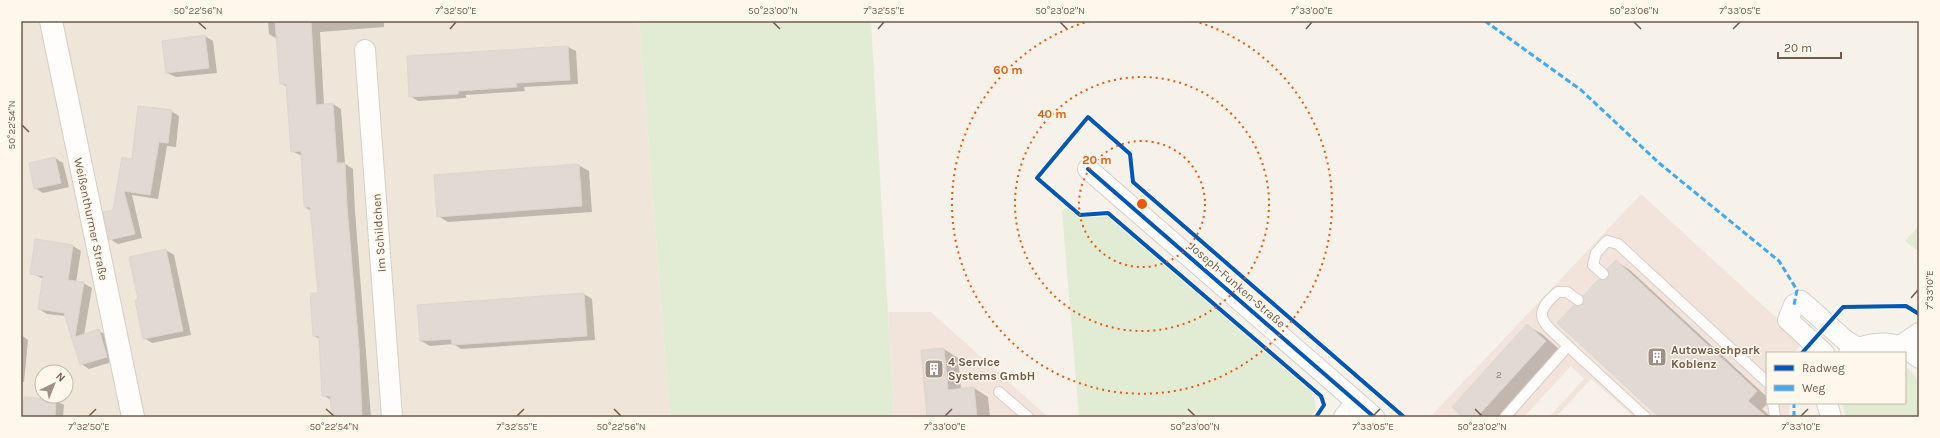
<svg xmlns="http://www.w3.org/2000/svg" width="1940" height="438" viewBox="0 0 1940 438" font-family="Karla,sans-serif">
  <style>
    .residential { fill: #efe5d8; fill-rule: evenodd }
    .commercial { fill: #f3e4db }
    .green { fill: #e2ecd5 }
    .shadow { fill: #0003 }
    .building { fill: #e2dad2; stroke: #ded5cd }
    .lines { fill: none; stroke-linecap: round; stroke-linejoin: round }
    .lane-casing { stroke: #d5cfc8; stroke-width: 12 }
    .street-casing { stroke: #d5cfc8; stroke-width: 22 }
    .secondary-casing { stroke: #d4cec6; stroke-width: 24 }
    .lane { stroke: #fefdfc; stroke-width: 10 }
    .street { stroke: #fefdfc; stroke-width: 20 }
    .secondary { stroke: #fefdfc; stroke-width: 22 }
    .quiet { stroke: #3fa9f5; stroke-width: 3; stroke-dasharray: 6 3; stroke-linecap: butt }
    .cycleway-casing { stroke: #fef7eb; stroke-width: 6 }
    .cycleway { stroke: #0057b8; stroke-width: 4 }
    .ticks { fill: none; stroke: #725b4c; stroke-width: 1.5 }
    .ring { fill: none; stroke: #e8590c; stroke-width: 2; stroke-dasharray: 2 4 }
    .labels { text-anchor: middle; stroke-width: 3; stroke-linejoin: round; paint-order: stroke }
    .number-label { font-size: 10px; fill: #907d70 }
    .street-label { font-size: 12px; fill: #725b4c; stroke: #fef7eb }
    .poi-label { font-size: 12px; font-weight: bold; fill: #725b4c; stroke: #fef7eb; text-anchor: start }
    .centre { fill: #e8590c; stroke: #fef7eb; stroke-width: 2 }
    .ring-label { font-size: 12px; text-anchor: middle; font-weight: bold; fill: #e8590c; stroke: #fef7eb; stroke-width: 3; stroke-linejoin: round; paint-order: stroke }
    .neatline { fill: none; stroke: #725b4c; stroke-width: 1.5 }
    .ticks-label { font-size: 10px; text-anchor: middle; fill: #725b4c }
  </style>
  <rect width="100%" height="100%" fill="#f6f2ea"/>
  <path class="residential" d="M21,21H639L670,417H21ZM42,372H66V396H42Z"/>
  <g class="commercial">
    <path d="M1641,194L1803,342L1794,353H1767V403H1790L1789,417H1634L1591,379L1556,417H1549L1584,379L1571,366L1524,417H1430Z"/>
    <path d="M888,312H931L1048,417H894Z"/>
  </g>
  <g class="green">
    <path d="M639,21H871L894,417H670Z"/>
    <path d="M1067,207L1082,216L1106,214L1311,390L1315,401L1316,410L1310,417H1079L1062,211Z"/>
    <path d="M1919,226V252L1905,241Z"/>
    <path d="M1905,366C1908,369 1912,372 1914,375C1921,385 1922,407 1916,417H1846L1842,403H1905Z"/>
  </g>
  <g class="shadow">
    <path d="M268,21H384V27L320,32L324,105L333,104L341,109L345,164L353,169L355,211L371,417H333L331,400L323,395L320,339L314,336L319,294L311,211L305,207L302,156L292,151L287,87L281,83L277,39L269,34Z"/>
    <path d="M205,36L213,41L217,73L176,77L167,73Z"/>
    <path d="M568,47L576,51L578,84L524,87L525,91L466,95V98L418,101L410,96Z"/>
    <path d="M171,111L179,116L176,147L167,146L158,199L132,195L142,238L118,244L110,239L114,211L133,160Z"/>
    <path d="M55,158L63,163L69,187L43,193L35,188Z"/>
    <path d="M578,165L589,171L592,212L448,222L438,216Z"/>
    <path d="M73,246L81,251L76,282L83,283L92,288L84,335L98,331L107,335L115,361L89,369L81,364L66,316L47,314L39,309L44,279L31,273Z"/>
    <path d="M166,250L174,255L191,335L152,343L144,338Z"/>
    <path d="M1616,261L1630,270L1767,397L1768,403L1762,409L1771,417H1660L1578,308L1584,305L1602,281L1608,279Z"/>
    <path d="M584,294L592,299L595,340L461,349L453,344L430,346L421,341Z"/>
    <path d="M1528,326L1542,334L1560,350L1498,417H1464Z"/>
    <path d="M21,335L28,340L24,382H21Z"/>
    <path d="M944,349L958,358L961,389L974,388L988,397L990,417H928Z"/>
    <path d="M25,398L56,401L64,405L63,417H24Z"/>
  </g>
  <g class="building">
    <path d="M275,21H311L316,105L333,103L337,163H345L347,206L359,349L362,417H332L330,396H322L319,336H313L310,293H318L310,207H304L301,151L291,152L286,84H280Z"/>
    <path d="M205,35L209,68L166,73L162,41Z"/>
    <path d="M568,46L570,80L516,83L517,87L458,91V94L409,97L407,56Z"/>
    <path d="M138,106L172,110L168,143L159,142L150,195L124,191L135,234L109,240L103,212L113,210L122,157L132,159Z"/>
    <path d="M55,157L61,183L34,189L29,163Z"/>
    <path d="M579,164L582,206L437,217L434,175Z"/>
    <path d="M35,239L73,245L68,280L84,282L75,337L99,329L107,357L80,365L64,313L38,309L43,276L30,274Z"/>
    <path d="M166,249L183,331L143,339L135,300L138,299L129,257Z"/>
    <path d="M1616,260L1757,391L1748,401L1767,417H1659L1557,323L1574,305L1578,306L1583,304L1584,300L1583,296L1599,279L1602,280L1608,279L1609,275L1607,269Z"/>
    <path d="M584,293L587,336L452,345L451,339L420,341L417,305Z"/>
    <path d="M1527,324L1546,341L1477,417H1463L1452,407Z"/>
    <path d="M944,348L948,390L974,387L977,417H927L921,350Z"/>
    <path d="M24,397L56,400L55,417H23Z"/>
  </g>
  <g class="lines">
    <g class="lane-casing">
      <g id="lane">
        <path d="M1603,274L1593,265L1596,253L1607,241L1618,244L1767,382"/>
        <path d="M1568,346C1547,325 1527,317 1558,292H1567L1578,300"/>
        <path d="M999,392L1028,417"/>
        <path d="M1773,403L1775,417"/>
        <path d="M1505,417L1568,346L1645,417"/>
      </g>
    </g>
    <g class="street-casing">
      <g id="street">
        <path d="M365,50L392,417"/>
        <path d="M1088,169L1374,417"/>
        <path d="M1900,346L1919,333"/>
        <path d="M1824,353L1788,320L1794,305L1801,301L1845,340L1858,348"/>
        <path d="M1849,353C1872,339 1898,340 1919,358"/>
        <path d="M1827,403L1831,417"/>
        <path d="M1344,417L1356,402"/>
      </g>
    </g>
    <g class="secondary-casing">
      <path id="secondary" d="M51,21L133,417"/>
    </g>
    <use href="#lane" class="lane"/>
    <use href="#street" class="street"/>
    <use href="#secondary" class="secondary"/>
    <g class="quiet">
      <path d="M1485,21L1581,90L1659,163L1779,261L1797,290L1794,305"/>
      <path d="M1794,417V403"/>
    </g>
    <g class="cycleway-casing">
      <g id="cycleway">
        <path d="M1088,169L1374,417"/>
        <path d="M1802,353L1843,307L1906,306L1919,314"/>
        <path d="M1316,417L1324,405L1321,396L1314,390L1108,213L1080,215L1037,178L1088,117L1130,154L1133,182L1404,417"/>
      </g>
    </g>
    <use href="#cycleway" class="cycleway"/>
  </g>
  <path class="ticks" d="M198,22L206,29M773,22L780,29M1060,22L1067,29M1634,22L1641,29M450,29L456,22M878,29L884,22M1306,29L1312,22M1733,29L1740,22M22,125L29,132M1911,298L1918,290M326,409L334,416M614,409L621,416M1188,409L1195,416M1475,409L1482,416M89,416L96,409M517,416L524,409M945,416L952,409M1373,416L1380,409M1801,416L1808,409"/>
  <g class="ring">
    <circle cx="1142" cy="204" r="63"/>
    <circle cx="1142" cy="204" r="127"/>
    <path d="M1194 21A190 190 0 1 1 1090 21"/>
  </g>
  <defs>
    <g id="building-square" transform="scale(1)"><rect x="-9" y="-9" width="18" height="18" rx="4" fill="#a09083" stroke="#fef7eb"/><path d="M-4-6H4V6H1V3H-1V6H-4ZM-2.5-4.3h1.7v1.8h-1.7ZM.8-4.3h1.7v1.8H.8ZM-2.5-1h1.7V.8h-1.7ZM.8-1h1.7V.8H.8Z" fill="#fff"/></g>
  </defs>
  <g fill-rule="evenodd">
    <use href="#building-square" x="1657" y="357"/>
    <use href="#building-square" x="934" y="369"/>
  </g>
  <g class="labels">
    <g class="number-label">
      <text x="1499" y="378">2</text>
    </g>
    <g class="street-label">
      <text transform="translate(91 219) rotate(78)" y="4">Weißenthurmer Straße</text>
      <text transform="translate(379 233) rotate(-94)" y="4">Im Schildchen</text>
      <text transform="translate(1237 285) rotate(41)" y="4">Joseph-Funken-Straße</text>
    </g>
    <g class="poi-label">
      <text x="1671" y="354">Autowaschpark<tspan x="1671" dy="14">Koblenz</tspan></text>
      <text x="948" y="366">4 Service<tspan x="948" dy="14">Systems GmbH</tspan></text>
    </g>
  </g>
  <circle cx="1142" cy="204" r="6" class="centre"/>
  <g class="ring-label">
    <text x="1008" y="74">60 m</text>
    <text x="1052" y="118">40 m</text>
    <text x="1097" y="164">20 m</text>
  </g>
  <rect width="1940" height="438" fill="none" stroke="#fef7eb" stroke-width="44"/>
  <rect x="1766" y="352" width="140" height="52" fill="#fef7eb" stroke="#c6b9ab"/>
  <rect x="1774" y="365" width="20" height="6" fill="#0057b8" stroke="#c6b9ab"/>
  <text x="1802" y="372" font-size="12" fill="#725b4c">Radweg</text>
  <rect x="1774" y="385" width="20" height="6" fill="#3fa9f5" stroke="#c6b9ab"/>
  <text x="1802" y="392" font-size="12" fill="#725b4c">Weg</text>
  <g transform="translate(54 384) rotate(43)"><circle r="19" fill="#fef7eb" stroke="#c6b9ab"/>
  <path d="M0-3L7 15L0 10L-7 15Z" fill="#a09083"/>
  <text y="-6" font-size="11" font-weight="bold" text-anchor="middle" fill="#725b4c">N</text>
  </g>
  <path d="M1778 52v6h63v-6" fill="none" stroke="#725b4c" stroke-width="2"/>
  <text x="1784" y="52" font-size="12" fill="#725b4c" stroke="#fef7eb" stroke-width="3" paint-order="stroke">20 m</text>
  <rect x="22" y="22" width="1896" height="394" class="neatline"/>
  <g class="ticks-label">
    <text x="198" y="14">50°22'56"N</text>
    <text x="456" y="14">7°32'50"E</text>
    <text x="773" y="14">50°23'00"N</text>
    <text x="884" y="14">7°32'55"E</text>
    <text x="1060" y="14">50°23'02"N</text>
    <text x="1312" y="14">7°33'00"E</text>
    <text x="1634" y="14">50°23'06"N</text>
    <text x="1740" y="14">7°33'05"E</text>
    <text transform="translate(11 125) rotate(-90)" y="4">50°22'54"N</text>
    <text transform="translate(1929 290) rotate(-90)" y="4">7°33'10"E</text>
    <text x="89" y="430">7°32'50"E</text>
    <text x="334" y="430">50°22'54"N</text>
    <text x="517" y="430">7°32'55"E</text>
    <text x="621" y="430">50°22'56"N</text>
    <text x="945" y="430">7°33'00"E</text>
    <text x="1195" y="430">50°23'00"N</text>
    <text x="1373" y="430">7°33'05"E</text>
    <text x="1482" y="430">50°23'02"N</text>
    <text x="1801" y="430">7°33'10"E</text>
  </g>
</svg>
